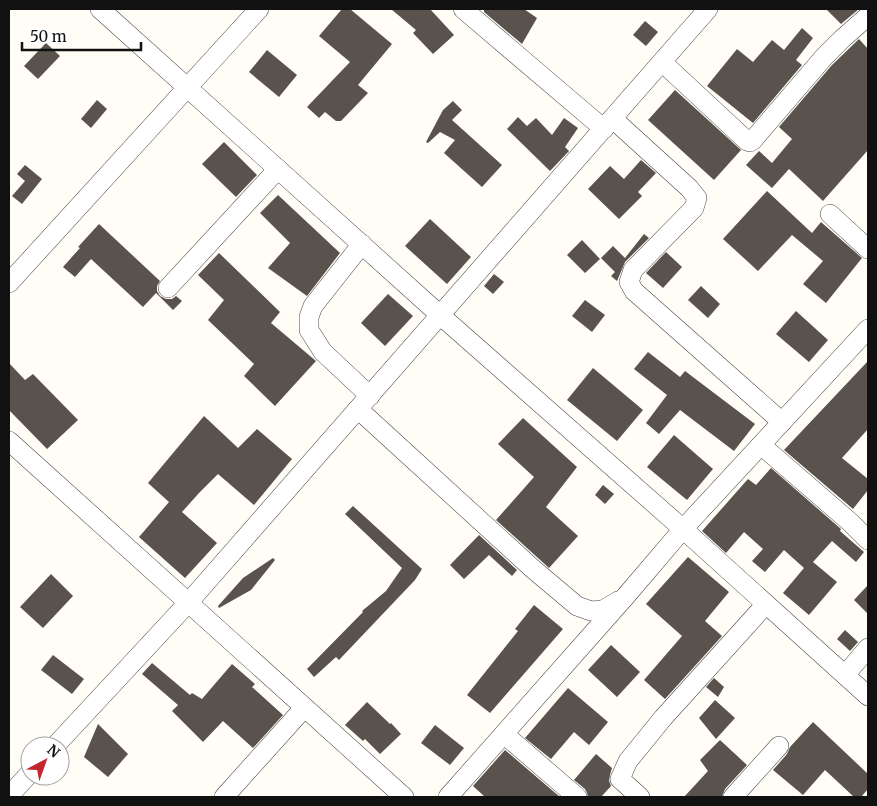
<svg xmlns="http://www.w3.org/2000/svg" width="877" height="806" viewBox="0 0 877 806" font-family="Merriweather,serif">
  <style>
    .building { fill: #5a524d }
    .lines { fill: none; stroke-linecap: round; stroke-linejoin: round }
    .street-casing { stroke: #444; stroke-width: 20 }
    .street { stroke: #fff; stroke-width: 19 }
  </style>
  <rect width="100%" height="100%" fill="#fffdf5"/>
  <g class="building">
    <path d="M342,9H350L392,44L358,85L368,93L341,121H336L325,112L319,118L307,107L350,62L319,36Z"/>
    <path d="M391,9H430L454,35L433,54L413,33L416,30Z"/>
    <path d="M484,9H524L537,18L522,44L484,12Z"/>
    <path d="M826,9H859L841,24Z"/>
    <path d="M645,21L658,32L646,46L633,35Z"/>
    <path d="M802,28L813,38L796,60L802,65L753,123L707,86L737,49L753,62L772,40L784,50Z"/>
    <path d="M859,39L868,49V150L823,201L789,169L772,188L746,165L759,151L772,163L792,139L779,127L832,65Z"/>
    <path d="M46,43L60,56L38,79L24,66Z"/>
    <path d="M267,50L297,75L279,97L249,72Z"/>
    <path d="M675,90L741,150L714,180L648,120Z"/>
    <path d="M97,100L107,109L91,128L81,119Z"/>
    <path d="M453,101L462,110L452,120L502,165L482,187L444,153L455,140L440,132L428,143L426,142L443,110Z"/>
    <path d="M518,117L527,126L536,118L552,135L564,118L578,128L565,147L569,151L550,171L507,129Z"/>
    <path d="M224,142L257,175L236,197L202,164Z"/>
    <path d="M641,160L656,173L638,192L642,196L619,219L588,189L610,166L624,179Z"/>
    <path d="M25,165L42,179L22,204L12,196L25,181L17,174Z"/>
    <path d="M767,191L812,233L821,222L862,258L826,303L803,284L823,261L792,235L758,271L723,239Z"/>
    <path d="M278,195L340,253L307,296L268,268L290,243L260,213Z"/>
    <path d="M430,219L471,257L447,284L405,246Z"/>
    <path d="M99,224L160,281L157,286V291L160,296L166,299H172L176,296L182,301L173,310L156,293L143,307L91,259L75,277L63,267L80,248L78,247Z"/>
    <path d="M644,234L649,238L625,262L617,281L611,276L615,272L601,258L613,246L625,258Z"/>
    <path d="M582,240L600,259L585,273L567,255Z"/>
    <path d="M666,252L682,267L663,288L646,273Z"/>
    <path d="M219,253L280,312L271,323L316,361L275,406L244,376L254,364L208,320L224,300L198,275Z"/>
    <path d="M494,274L504,282L493,294L484,286Z"/>
    <path d="M701,286L720,304L708,318L688,300Z"/>
    <path d="M388,294L413,316L385,346L361,323Z"/>
    <path d="M585,300L605,315L592,332L572,316Z"/>
    <path d="M796,311L828,340L809,362L776,334Z"/>
    <path d="M648,352L680,377L685,371L755,424L734,451L680,410L659,434L646,423L667,395L634,369Z"/>
    <path d="M868,361V429L842,458L868,479V490L853,509L784,450Z"/>
    <path d="M9,363L25,380L33,374L78,420L47,449L9,410Z"/>
    <path d="M593,368L643,410L617,441L567,400Z"/>
    <path d="M204,416L238,448L257,429L292,459L254,505L218,474L199,493L182,512L217,543L185,578L139,537L169,502L148,483Z"/>
    <path d="M523,418L577,467L546,507L578,536L549,568L496,520L534,477L498,444Z"/>
    <path d="M674,435L713,469L687,500L647,467Z"/>
    <path d="M771,468L841,529L840,531L864,552L856,562L832,541L813,562L837,582L809,615L783,593L804,568L784,550L765,572L752,561L763,549L744,532L726,553L702,531L748,479L756,485Z"/>
    <path d="M603,485L614,494L605,504L595,495Z"/>
    <path d="M353,506L422,569L415,580L339,660L336,657L314,677L307,669L363,612L362,611L386,591L402,568L345,514Z"/>
    <path d="M479,535L517,570L512,576L489,555L464,579L450,565Z"/>
    <path d="M688,557L729,592L705,621L722,636L665,699L644,680L682,636L646,604Z"/>
    <path d="M273,558L275,560L251,590L219,608L218,606L243,578Z"/>
    <path d="M51,574L73,596L43,628L20,607Z"/>
    <path d="M868,585V614L854,600Z"/>
    <path d="M534,605L563,629L490,713L467,695L518,631L515,629Z"/>
    <path d="M845,630L858,642L850,651L837,639Z"/>
    <path d="M611,645L640,672L617,697L588,670Z"/>
    <path d="M53,655L84,679L72,694L41,670Z"/>
    <path d="M152,663L190,695L192,693L202,699L232,664L255,684L252,687L283,715L253,748L223,721L203,742L172,711L178,705L142,674Z"/>
    <path d="M714,678L724,687L718,697L706,687Z"/>
    <path d="M568,688L608,722L589,745L574,732L551,759L525,738Z"/>
    <path d="M715,700L735,718L716,739L699,718Z"/>
    <path d="M367,702L390,724L391,723L401,734L380,754L365,739L363,741L345,725Z"/>
    <path d="M813,722L868,774V789L861,797H854L825,770L803,795L773,770L787,754L790,747Z"/>
    <path d="M98,724L128,754L108,777L84,757Z"/>
    <path d="M435,725L464,748L450,765L421,743Z"/>
    <path d="M720,740L747,765L725,789L722,797H684L708,771L700,760Z"/>
    <path d="M505,750L560,797H485L473,786Z"/>
    <path d="M596,754L612,768L610,775L609,781L611,786L601,797H588L587,793L585,789L574,780Z"/>
  </g>
  <g class="lines">
    <g class="street-casing">
      <g id="street">
        <path d="M100,9L440,315L683,529L868,696"/>
        <path d="M463,9L604,129"/>
        <path d="M662,62L747,141L750,142L753,140L824,57L842,39L868,16"/>
        <path d="M613,119L689,188L697,198L694,208L633,270L629,282L634,291L782,422"/>
        <path d="M830,214L868,249"/>
        <path d="M362,244L313,306L309,317V330L323,352L370,396"/>
        <path d="M9,283L259,9"/>
        <path d="M168,288L278,169"/>
        <path d="M358,409L533,569L577,606L591,611L603,610L618,601"/>
        <path d="M9,441L404,797"/>
        <path d="M761,445L850,522L868,540"/>
        <path d="M845,675L868,648"/>
        <path d="M504,734L577,797"/>
        <path d="M55,746L188,603L708,9"/>
        <path d="M9,796L30,773"/>
        <path d="M224,797L304,708"/>
        <path d="M448,797L625,597L683,529L868,329"/>
        <path d="M640,797L620,779L628,761L663,718L766,604"/>
        <path d="M733,797L779,746"/>
      </g>
    </g>
    <use href="#street" class="street"/>
  </g>
  <rect width="877" height="806" fill="none" stroke="#111111" stroke-width="20"/>
  <g transform="translate(45 761) rotate(41)"><circle r="24" fill="#ffffff" stroke="#a0a0a0"/>
  <path d="M0-4L9 19L0 12L-9 19Z" fill="#c4262e"/>
  <text y="-8" font-size="14" font-weight="bold" text-anchor="middle" fill="#111111">N</text>
  </g>
  <path d="M22 42v8h119v-8" fill="none" stroke="#111111" stroke-width="2.5"/>
  <text x="30" y="42" font-size="15" fill="#111111" stroke="#ffffff" stroke-width="4" paint-order="stroke">50 m</text>
</svg>
